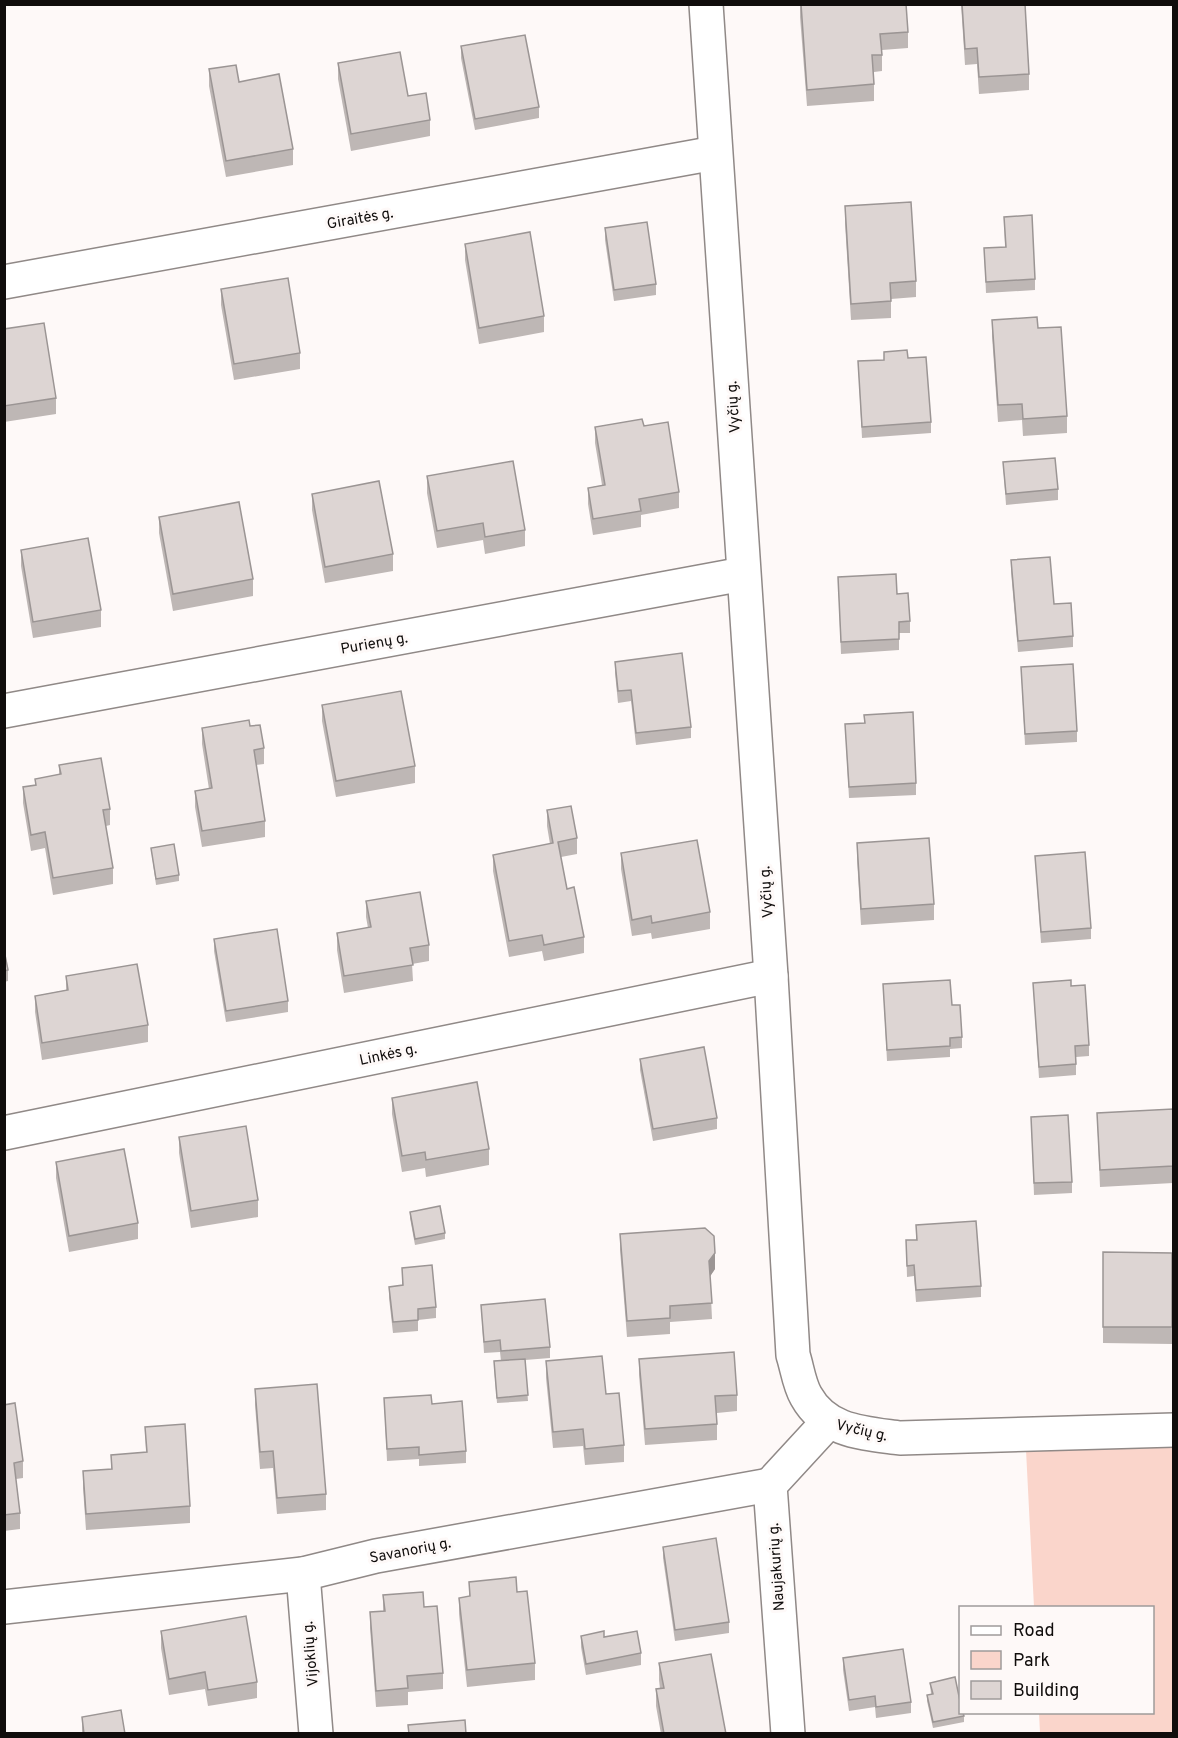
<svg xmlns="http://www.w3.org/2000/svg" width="1178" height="1738" viewBox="0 0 1178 1738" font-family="Overpass,sans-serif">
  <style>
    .green { fill: #fad5cb }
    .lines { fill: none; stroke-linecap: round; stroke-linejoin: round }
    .minor-casing { stroke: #908987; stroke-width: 36 }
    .minor { stroke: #fff; stroke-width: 33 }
    .wall { fill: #beb7b5 }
    .shaded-wall { fill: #9b9594 }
    .building { fill: #ddd5d3; stroke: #9b9594; stroke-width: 1.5 }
    .labels { text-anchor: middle; stroke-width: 6; stroke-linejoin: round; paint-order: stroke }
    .street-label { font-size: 15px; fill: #100d0c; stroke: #fef9f8 }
  </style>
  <rect width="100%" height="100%" fill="#fef9f8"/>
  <path class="green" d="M1173,1443V1733H1040L1039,1713L1152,1712V1608L1034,1607L1026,1450Z"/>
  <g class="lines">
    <g class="minor-casing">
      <g id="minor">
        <path d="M706,4L771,976L793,1355C797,1367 799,1384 806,1396C826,1432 863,1433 900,1438L1174,1430"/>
        <path d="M4,282L715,153"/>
        <path d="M4,711L743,574"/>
        <path d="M4,1133L771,976"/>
        <path d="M303,1574L316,1734"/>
        <path d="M4,1607L303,1574L376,1556L770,1485"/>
        <path d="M788,1734L770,1485L828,1422"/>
      </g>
    </g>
    <use href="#minor" class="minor"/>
  </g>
  <g class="wall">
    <path d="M800,4L908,32V48L882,50V71L874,72V101L807,106L800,17Z"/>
    <path d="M961,4H1025L1029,74V90L979,94L977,64L965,65Z"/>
    <path d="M461,46L539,107V118L475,130L461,58Z"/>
    <path d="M338,63L408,96L430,120V136L351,151L338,79Z"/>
    <path d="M209,69L239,82L293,149V165L226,177L209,86Z"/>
    <path d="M845,206L916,281V297L891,299V318L851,320L845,223Z"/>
    <path d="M1004,217L1035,279V290L986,293L984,248L1005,247Z"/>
    <path d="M605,228L656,284V295L614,301L605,240Z"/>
    <path d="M465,244L544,316V332L479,344L465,260Z"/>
    <path d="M221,289L300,353V369L234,380L221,305Z"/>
    <path d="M992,320L1038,328L1067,416V433L1023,436L1022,420L998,422L992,336Z"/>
    <path d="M4,329L56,398V414L4,422Z"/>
    <path d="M884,352L908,358L931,422V433L862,438L858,361L884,360Z"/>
    <path d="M644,426L679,492V508L641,515V527L593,535L588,504V488L602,485L595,443V427Z"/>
    <path d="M1003,462L1058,489V500L1006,505Z"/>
    <path d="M427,476L525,530V546L485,554L483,540L437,548L427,493Z"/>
    <path d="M312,494L393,554V571L325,583L312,510Z"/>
    <path d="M159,517L253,579V596L173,611L159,533Z"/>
    <path d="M21,550L101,610V627L33,638L21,566Z"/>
    <path d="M1011,560L1054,604L1073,636V647L1018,652L1011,571Z"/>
    <path d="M838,577L897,594L910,621V633H899V650L841,654Z"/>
    <path d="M615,662L691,727V738L636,745L631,701L618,703L615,673Z"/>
    <path d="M1021,667L1077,731V742L1025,745Z"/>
    <path d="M322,705L415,766V783L336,797L322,721Z"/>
    <path d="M864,715L916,783V795L849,798L845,724L864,723Z"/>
    <path d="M250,726L264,748V764L256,765L265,821V837L202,847L195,807V791L209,789L202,744V728Z"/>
    <path d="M59,765L110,809V825L106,826L113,868V884L53,895L45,848L31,851L23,803V787L35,785V779L59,775Z"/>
    <path d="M547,810L577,838V854L561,857L567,889L584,937V953L544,961L542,951L509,957L493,871V855L550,844L547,826Z"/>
    <path d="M857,843L934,904V920L861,925L857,859Z"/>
    <path d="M151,848L179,875V881L156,885Z"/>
    <path d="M621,853L710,912V929L652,939L651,933L632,936L621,869Z"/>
    <path d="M1035,856L1091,928V939L1041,943Z"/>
    <path d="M366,901L429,945V961L412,964L413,981L344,993L337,950V933L368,928L366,917Z"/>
    <path d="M214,939L288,1001V1012L226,1022L214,951Z"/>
    <path d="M4,950L8,970V981L4,982Z"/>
    <path d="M66,976L148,1025V1042L42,1060L35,1012V996L66,990Z"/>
    <path d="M1033,983L1071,986L1089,1045V1056L1076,1057V1075L1039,1078Z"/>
    <path d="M883,984L952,1005L962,1037V1048L950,1049V1057L887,1061Z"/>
    <path d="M640,1059L717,1118V1129L653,1141L640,1070Z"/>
    <path d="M392,1098L489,1149V1165L426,1177L425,1168L402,1172L392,1114Z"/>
    <path d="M1173,1109V1183L1100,1187L1097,1113Z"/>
    <path d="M1031,1117L1072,1182V1193L1034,1195Z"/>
    <path d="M179,1137L258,1200V1217L191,1228L179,1153Z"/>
    <path d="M56,1162L138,1223V1239L69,1252L56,1178Z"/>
    <path d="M410,1212L445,1233V1239L415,1245L410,1218Z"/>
    <path d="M916,1225L981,1286V1297L916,1302L914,1276L907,1277L906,1240H916Z"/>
    <path d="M620,1234L715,1269L710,1276L712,1319L670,1322V1334L627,1337L620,1250Z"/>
    <path d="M1103,1252L1172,1253V1344L1103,1343Z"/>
    <path d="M402,1268L436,1307V1318L418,1320V1331L393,1333L389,1298V1287L402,1285Z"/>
    <path d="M481,1305L550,1347V1358L525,1360L528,1401L497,1403L494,1367L501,1361L500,1352L484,1353Z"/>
    <path d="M639,1359L737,1395V1411L717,1413V1440L645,1445L639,1375Z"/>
    <path d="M546,1361L606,1394L624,1445V1462L585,1465L583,1446L553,1448L546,1378Z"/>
    <path d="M255,1389L326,1494V1510L277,1514L273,1468L260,1469L255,1405Z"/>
    <path d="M384,1398L432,1404L466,1451V1463L419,1466V1459L387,1461Z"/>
    <path d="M4,1405L23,1461V1478L16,1479L20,1513V1529L4,1531Z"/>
    <path d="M145,1427L190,1506V1523L86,1530L83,1488V1471L111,1469V1455L146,1452Z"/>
    <path d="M663,1547L729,1622V1633L675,1641L663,1558Z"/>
    <path d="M469,1582L517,1592L535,1663V1680L467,1687L459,1614V1598L469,1597Z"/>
    <path d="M383,1595L424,1607L443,1673V1689L408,1692V1705L376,1707L370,1628V1612L383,1611Z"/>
    <path d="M161,1631L257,1682V1698L208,1706L205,1689L169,1695L161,1648Z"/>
    <path d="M581,1636L604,1637L641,1653V1665L586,1675L581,1647Z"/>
    <path d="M843,1658L911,1702V1713L876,1718L875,1707L849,1711L843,1670Z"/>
    <path d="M659,1663L726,1734H661L656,1706V1689H660L659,1680Z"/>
    <path d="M930,1683L964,1716V1722L933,1728L927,1701V1695L931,1694Z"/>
    <path d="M82,1717L125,1734H82Z"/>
  </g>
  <path class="shaded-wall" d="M715,1253V1269L709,1278V1261Z"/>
  <g class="building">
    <path d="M801,4H906L908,32L880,34L882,55H872L874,84L807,90Z"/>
    <path d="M962,4H1025L1029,74L979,77L977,48L965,49Z"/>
    <path d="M525,35L539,107L475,119L461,46Z"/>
    <path d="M400,52L408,96L426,93L430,120L351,134L338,63Z"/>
    <path d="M236,65L239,82L279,74L293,149L226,161L209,69Z"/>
    <path d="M911,202L916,281L890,283L891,301L851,304L845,206Z"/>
    <path d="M1032,215L1035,279L986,282L984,248L1006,247L1004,217Z"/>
    <path d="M647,222L656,284L614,290L605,228Z"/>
    <path d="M530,232L544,316L479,328L465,244Z"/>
    <path d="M288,278L300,353L234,364L221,289Z"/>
    <path d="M1037,317L1038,328L1061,327L1067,416L1023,419L1022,404L998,405L992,320Z"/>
    <path d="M44,323L56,398L4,406V329Z"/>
    <path d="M907,350L908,358L926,357L931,422L862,427L858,361L884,360V352Z"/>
    <path d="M642,419L644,426L668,422L679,492L639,499L641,511L593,519L588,488L605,485L595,427Z"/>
    <path d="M1055,458L1058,489L1006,494L1003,462Z"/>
    <path d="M513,461L525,530L485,537L483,523L437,531L427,476Z"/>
    <path d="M379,481L393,554L325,567L312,494Z"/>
    <path d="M239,502L253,579L173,594L159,517Z"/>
    <path d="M88,538L101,610L33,622L21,550Z"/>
    <path d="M1050,557L1054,604L1071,603L1073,636L1018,641L1011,560Z"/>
    <path d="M896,574L897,594L908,593L910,621L899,622V639L841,642L838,577Z"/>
    <path d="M682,653L691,727L636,733L631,690L618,691L615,662Z"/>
    <path d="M1073,664L1077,731L1025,734L1021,667Z"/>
    <path d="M401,691L415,766L336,781L322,705Z"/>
    <path d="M913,712L916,783L849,787L845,724L865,723L864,715Z"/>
    <path d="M249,720L250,726L260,725L264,748L254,750L265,821L202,831L195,791L212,788L202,728Z"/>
    <path d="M101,758L110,809L103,810L113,868L53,878L45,832L31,835L23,787L36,785L35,779L61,774L59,765Z"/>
    <path d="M571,806L577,838L558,842L567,889L574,887L584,937L544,945L542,935L509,941L493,855L553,843L547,810Z"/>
    <path d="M929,838L934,904L861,909L857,843Z"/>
    <path d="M697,840L710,912L652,923L651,916L632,920L621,853Z"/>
    <path d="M174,844L179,875L156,879L151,848Z"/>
    <path d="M1085,852L1091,928L1041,932L1035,856Z"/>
    <path d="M420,892L429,945L410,948L413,965L344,976L337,933L371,927L366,901Z"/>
    <path d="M277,929L288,1001L226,1011L214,939Z"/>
    <path d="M4,950L8,970L4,971Z"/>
    <path d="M137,964L148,1025L42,1043L35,996L68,990L66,976Z"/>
    <path d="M950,980L952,1005H960L962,1037L950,1038V1046L887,1050L883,984Z"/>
    <path d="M1071,980V986L1085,985L1089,1045L1075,1046L1076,1064L1039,1067L1033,983Z"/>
    <path d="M704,1047L717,1118L653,1129L640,1059Z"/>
    <path d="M477,1082L489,1149L426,1160L425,1152L402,1156L392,1098Z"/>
    <path d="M1173,1109V1166L1100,1170L1097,1113Z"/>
    <path d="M1068,1115L1072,1182L1034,1183L1031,1117Z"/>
    <path d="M246,1126L258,1200L191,1211L179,1137Z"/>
    <path d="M124,1149L138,1223L69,1236L56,1162Z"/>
    <path d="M440,1206L445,1233L415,1239L410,1212Z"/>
    <path d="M976,1221L981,1286L916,1290L914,1265L907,1266L906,1240H917L916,1225Z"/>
    <path d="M705,1228L714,1236L715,1253L709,1261L712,1303L670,1306V1318L627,1321L620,1234Z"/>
    <path d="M1103,1252L1172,1253V1327H1103Z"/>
    <path d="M432,1265L436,1307L418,1309V1320L393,1322L389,1287L403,1285L402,1268Z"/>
    <path d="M545,1299L550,1347L501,1351L500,1340L484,1342L481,1305Z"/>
    <path d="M734,1352L737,1395L715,1396L717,1424L645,1429L639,1359Z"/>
    <path d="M602,1356L606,1394L619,1393L624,1445L585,1449L583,1429L553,1432L546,1361Z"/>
    <path d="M525,1359L528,1395L497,1398L494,1361Z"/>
    <path d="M317,1384L326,1494L277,1498L273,1451L260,1452L255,1389Z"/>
    <path d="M431,1395L432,1404L462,1401L466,1451L419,1455V1447L387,1449L384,1398Z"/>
    <path d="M15,1403L23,1461L14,1463L20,1513L4,1515V1405Z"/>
    <path d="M185,1424L190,1506L86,1514L83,1471L112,1469L111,1455L147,1452L145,1427Z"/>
    <path d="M716,1538L729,1622L675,1630L663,1547Z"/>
    <path d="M516,1577L517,1592L527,1591L535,1663L467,1670L459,1598L470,1596L469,1582Z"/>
    <path d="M423,1592L424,1607L437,1606L443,1673L407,1676L408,1688L376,1691L370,1612L385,1611L383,1595Z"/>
    <path d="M246,1616L257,1682L208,1690L205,1672L169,1679L161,1631Z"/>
    <path d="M604,1631V1637L637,1631L641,1653L586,1664L581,1636Z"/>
    <path d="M903,1649L911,1702L876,1707L875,1696L849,1700L843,1658Z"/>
    <path d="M711,1654L726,1734H664L656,1689L664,1688L659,1663Z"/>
    <path d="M955,1677L960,1701V1713H963L964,1716L933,1722L927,1695L933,1694L930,1683Z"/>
    <path d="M121,1710L125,1734H84L82,1717Z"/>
    <path d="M465,1720L466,1734H409L408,1725Z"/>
  </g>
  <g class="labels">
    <g class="street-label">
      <text transform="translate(360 218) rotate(-10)" y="5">Giraitės g.</text>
      <text transform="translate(733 407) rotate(-94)" y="5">Vyčių g.</text>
      <text transform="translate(374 643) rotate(-10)" y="5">Purienų g.</text>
      <text transform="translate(766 892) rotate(-94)" y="5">Vyčių g.</text>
      <text transform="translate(388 1054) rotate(-12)" y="5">Linkės g.</text>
      <text transform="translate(862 1430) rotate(13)" y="5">Vyčių g.</text>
      <text transform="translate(410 1550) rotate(-11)" y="5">Savanorių g.</text>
      <text transform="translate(776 1567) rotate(-94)" y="5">Naujakurių g.</text>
      <text transform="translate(310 1654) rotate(-95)" y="5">Vijoklių g.</text>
    </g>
  </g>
  <rect width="1178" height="1738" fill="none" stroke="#100d0c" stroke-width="12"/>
  <rect x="959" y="1606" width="195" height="108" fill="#fef9f8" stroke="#9f9b9a" stroke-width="1.5"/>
  <rect x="971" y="1626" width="30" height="9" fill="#ffffff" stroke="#9f9b9a" stroke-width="1.5"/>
  <text x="1013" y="1636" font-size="18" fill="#100d0c">Road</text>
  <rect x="971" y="1651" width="30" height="18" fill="#fad5cb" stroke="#9f9b9a" stroke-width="1.5"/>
  <text x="1013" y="1666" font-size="18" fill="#100d0c">Park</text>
  <rect x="971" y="1681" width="30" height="18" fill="#ddd5d3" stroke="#9f9b9a" stroke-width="1.5"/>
  <text x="1013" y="1696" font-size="18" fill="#100d0c">Building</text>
</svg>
